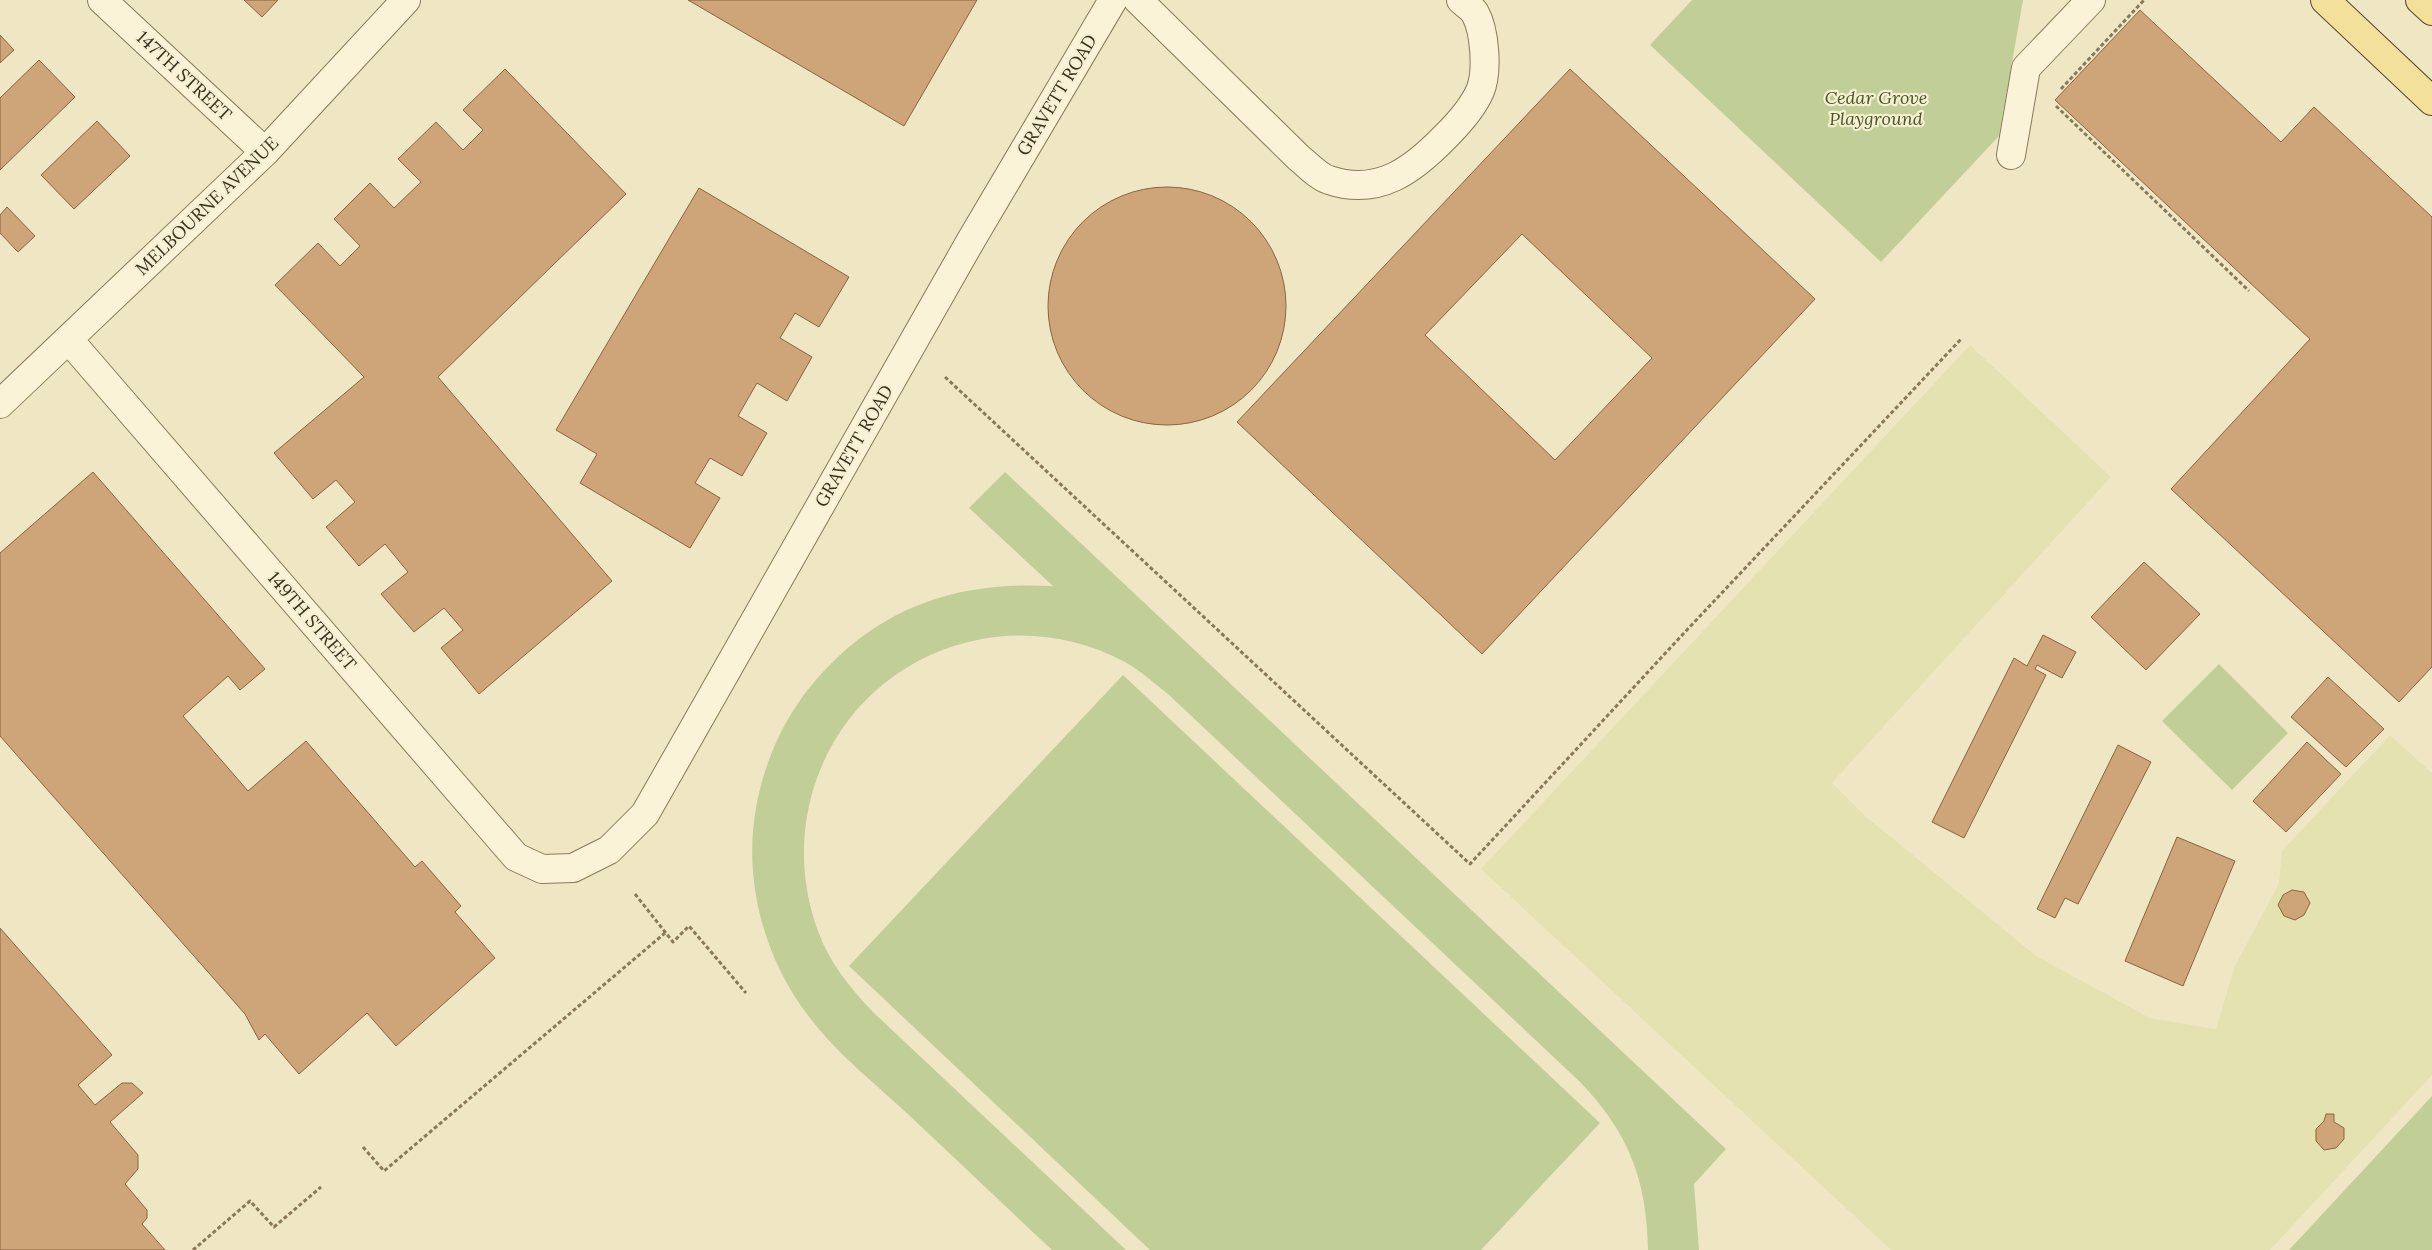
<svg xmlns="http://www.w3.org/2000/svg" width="2432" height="1250" viewBox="0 0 2432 1250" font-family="Lora,serif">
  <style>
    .farmland { fill: #e5e2b1 }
    .green { fill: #c2ce97 }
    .building { fill: #cea578; stroke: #8a653f; fill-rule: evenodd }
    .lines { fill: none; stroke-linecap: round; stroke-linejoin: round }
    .minor-casing { stroke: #8a7959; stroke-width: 30 }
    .major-casing { stroke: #58462e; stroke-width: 30 }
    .path { stroke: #8a7959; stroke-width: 3; stroke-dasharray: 4 2.5; stroke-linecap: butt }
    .minor { stroke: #faf3d7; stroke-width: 28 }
    .major { stroke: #f3e19b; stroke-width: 28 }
    .labels { text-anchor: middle; stroke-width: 4.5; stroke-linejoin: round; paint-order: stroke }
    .street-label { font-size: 18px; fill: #3a2e1e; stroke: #f6f0d3 }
    .park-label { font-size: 18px; font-style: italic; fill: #455724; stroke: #f6f0d3 }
  </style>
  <rect width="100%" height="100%" fill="#efe7c4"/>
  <path class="farmland" d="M1970,345L2111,477L1832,783L1864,815L2036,956L2150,1018L2216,1029L2234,968L2279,883L2282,851L2390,735L2432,773V1075L2270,1250H1891L1481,869Z"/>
  <g class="green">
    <path d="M1692,0H2023L1999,136L1881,262L1650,45Z"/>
    <path d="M1005,472L1726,1149L1694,1184L1699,1250H1648C1647,1180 1628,1131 1579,1081L1168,694C1154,683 1141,671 1125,662C1082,639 1030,630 982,639C846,664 771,803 818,931C829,962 850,988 873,1012L1126,1250H1052C1005,1206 958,1161 911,1117C877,1085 838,1055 810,1018C764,959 743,881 756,808C764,762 784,717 815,681C879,607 956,581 1053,586L969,508Z"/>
    <path d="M2219,664L2288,733L2232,790L2162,721Z"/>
    <path d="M1123,675L1600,1123L1481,1250H1150L849,966Z"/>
    <path d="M2432,1096V1250H2289Z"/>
  </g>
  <g class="building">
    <path d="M244,0H278L262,17Z"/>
    <path d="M688,0H977L904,126Z"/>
    <path d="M2140,10L2281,142L2314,107L2432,217V667L2399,702L2171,489L2310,339L2055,100Z"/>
    <path d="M0,35L14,50L0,63Z"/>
    <path d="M39,60L75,97L0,170V98Z"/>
    <path d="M505,69L626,194L438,377L612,581L479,694L441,648L463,630L444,608L414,632L381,594L408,572L385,544L359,566L326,527L355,502L336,480L313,499L274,453L364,377L275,285L318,243L340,266L360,246L334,219L370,183L394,208L421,182L398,159L436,122L463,150L483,130L463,110Z"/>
    <path d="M1570,69L1815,299L1482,654L1237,422ZM1522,234L1652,358L1555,460L1425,335Z"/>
    <path d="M97,121L130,156L74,209L41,175Z"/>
    <circle cx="1167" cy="306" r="119"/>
    <path d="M699,188L849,277L819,327L795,313L780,338L812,357L787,401L757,383L738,416L767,433L742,476L710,458L695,483L720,498L690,548L580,483L597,454L556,430Z"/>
    <path d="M7,207L35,236L18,252L0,233V215Z"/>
    <path d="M93,472L265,669L240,690L228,676L183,716L248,791L306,741L415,867L422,861L461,906L455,912L495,958L396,1046L367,1013L299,1074L265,1034L259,1040L245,1014L0,736V553Z"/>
    <path d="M2144,562L2200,614L2146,670L2091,617Z"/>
    <path d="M2043,635L2076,652L2062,678L2037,665L2035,669L2046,675L1964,838L1932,822L2014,658L2027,666Z"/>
    <path d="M2328,677L2384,729L2346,767L2291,717Z"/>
    <path d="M2307,742L2341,774L2286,832L2253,801Z"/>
    <path d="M2118,745L2151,762L2078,904L2065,898L2055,918L2037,909Z"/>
    <path d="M2177,837L2235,861L2183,986L2125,961Z"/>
    <path d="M2292,890L2304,892L2310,903L2304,915L2295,920L2284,916L2278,905L2283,895Z"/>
    <path d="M0,928L112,1055L78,1085L95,1105L122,1083H132L143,1093L110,1122L138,1155V1169L125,1184L147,1210V1218L142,1224L165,1250H0Z"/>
    <path d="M2326,1114H2334V1122L2344,1128V1139L2336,1148L2324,1150L2316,1141V1129L2324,1121Z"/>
  </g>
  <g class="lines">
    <g class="minor-casing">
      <g id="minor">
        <path d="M102,0L265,152"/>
        <path d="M1138,0L1299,158C1308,165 1319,177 1329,180C1379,197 1414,169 1446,136C1458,124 1473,107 1480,91C1488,72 1485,31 1475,13C1472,8 1465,4 1461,0"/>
        <path d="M2011,155L2026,68L2091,0"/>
        <path d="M69,340L516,857L542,869L573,868L609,850L645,814L970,242L1113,0"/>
        <path d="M0,404L265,152L406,0"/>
      </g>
    </g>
    <g class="major-casing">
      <g id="major">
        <path d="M2325,0L2432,101"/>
        <path d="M2420,0L2432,11"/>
      </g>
    </g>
    <g class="path">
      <path d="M2061,89L2144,0"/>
      <path d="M2056,106L2249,291"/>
      <path d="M945,377L1470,864L1685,632L1962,338"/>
      <path d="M635,894L673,942L689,926L746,993"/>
      <path d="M363,1147L384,1171L665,933"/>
      <path d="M193,1250L250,1201L274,1227L321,1187"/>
    </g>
    <use href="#minor" class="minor"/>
    <use href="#major" class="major"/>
  </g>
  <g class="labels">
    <g class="street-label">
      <text transform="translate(184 76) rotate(43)" y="6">147TH STREET</text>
      <text transform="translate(1057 95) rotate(-59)" y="6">GRAVETT ROAD</text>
      <text transform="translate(207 206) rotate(-44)" y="6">MELBOURNE AVENUE</text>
      <text transform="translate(854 446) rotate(-60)" y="6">GRAVETT ROAD</text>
      <text transform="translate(312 621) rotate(49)" y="6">149TH STREET</text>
    </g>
    <g class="park-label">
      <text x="1876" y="104">Cedar Grove<tspan x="1876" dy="21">Playground</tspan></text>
    </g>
  </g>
</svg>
